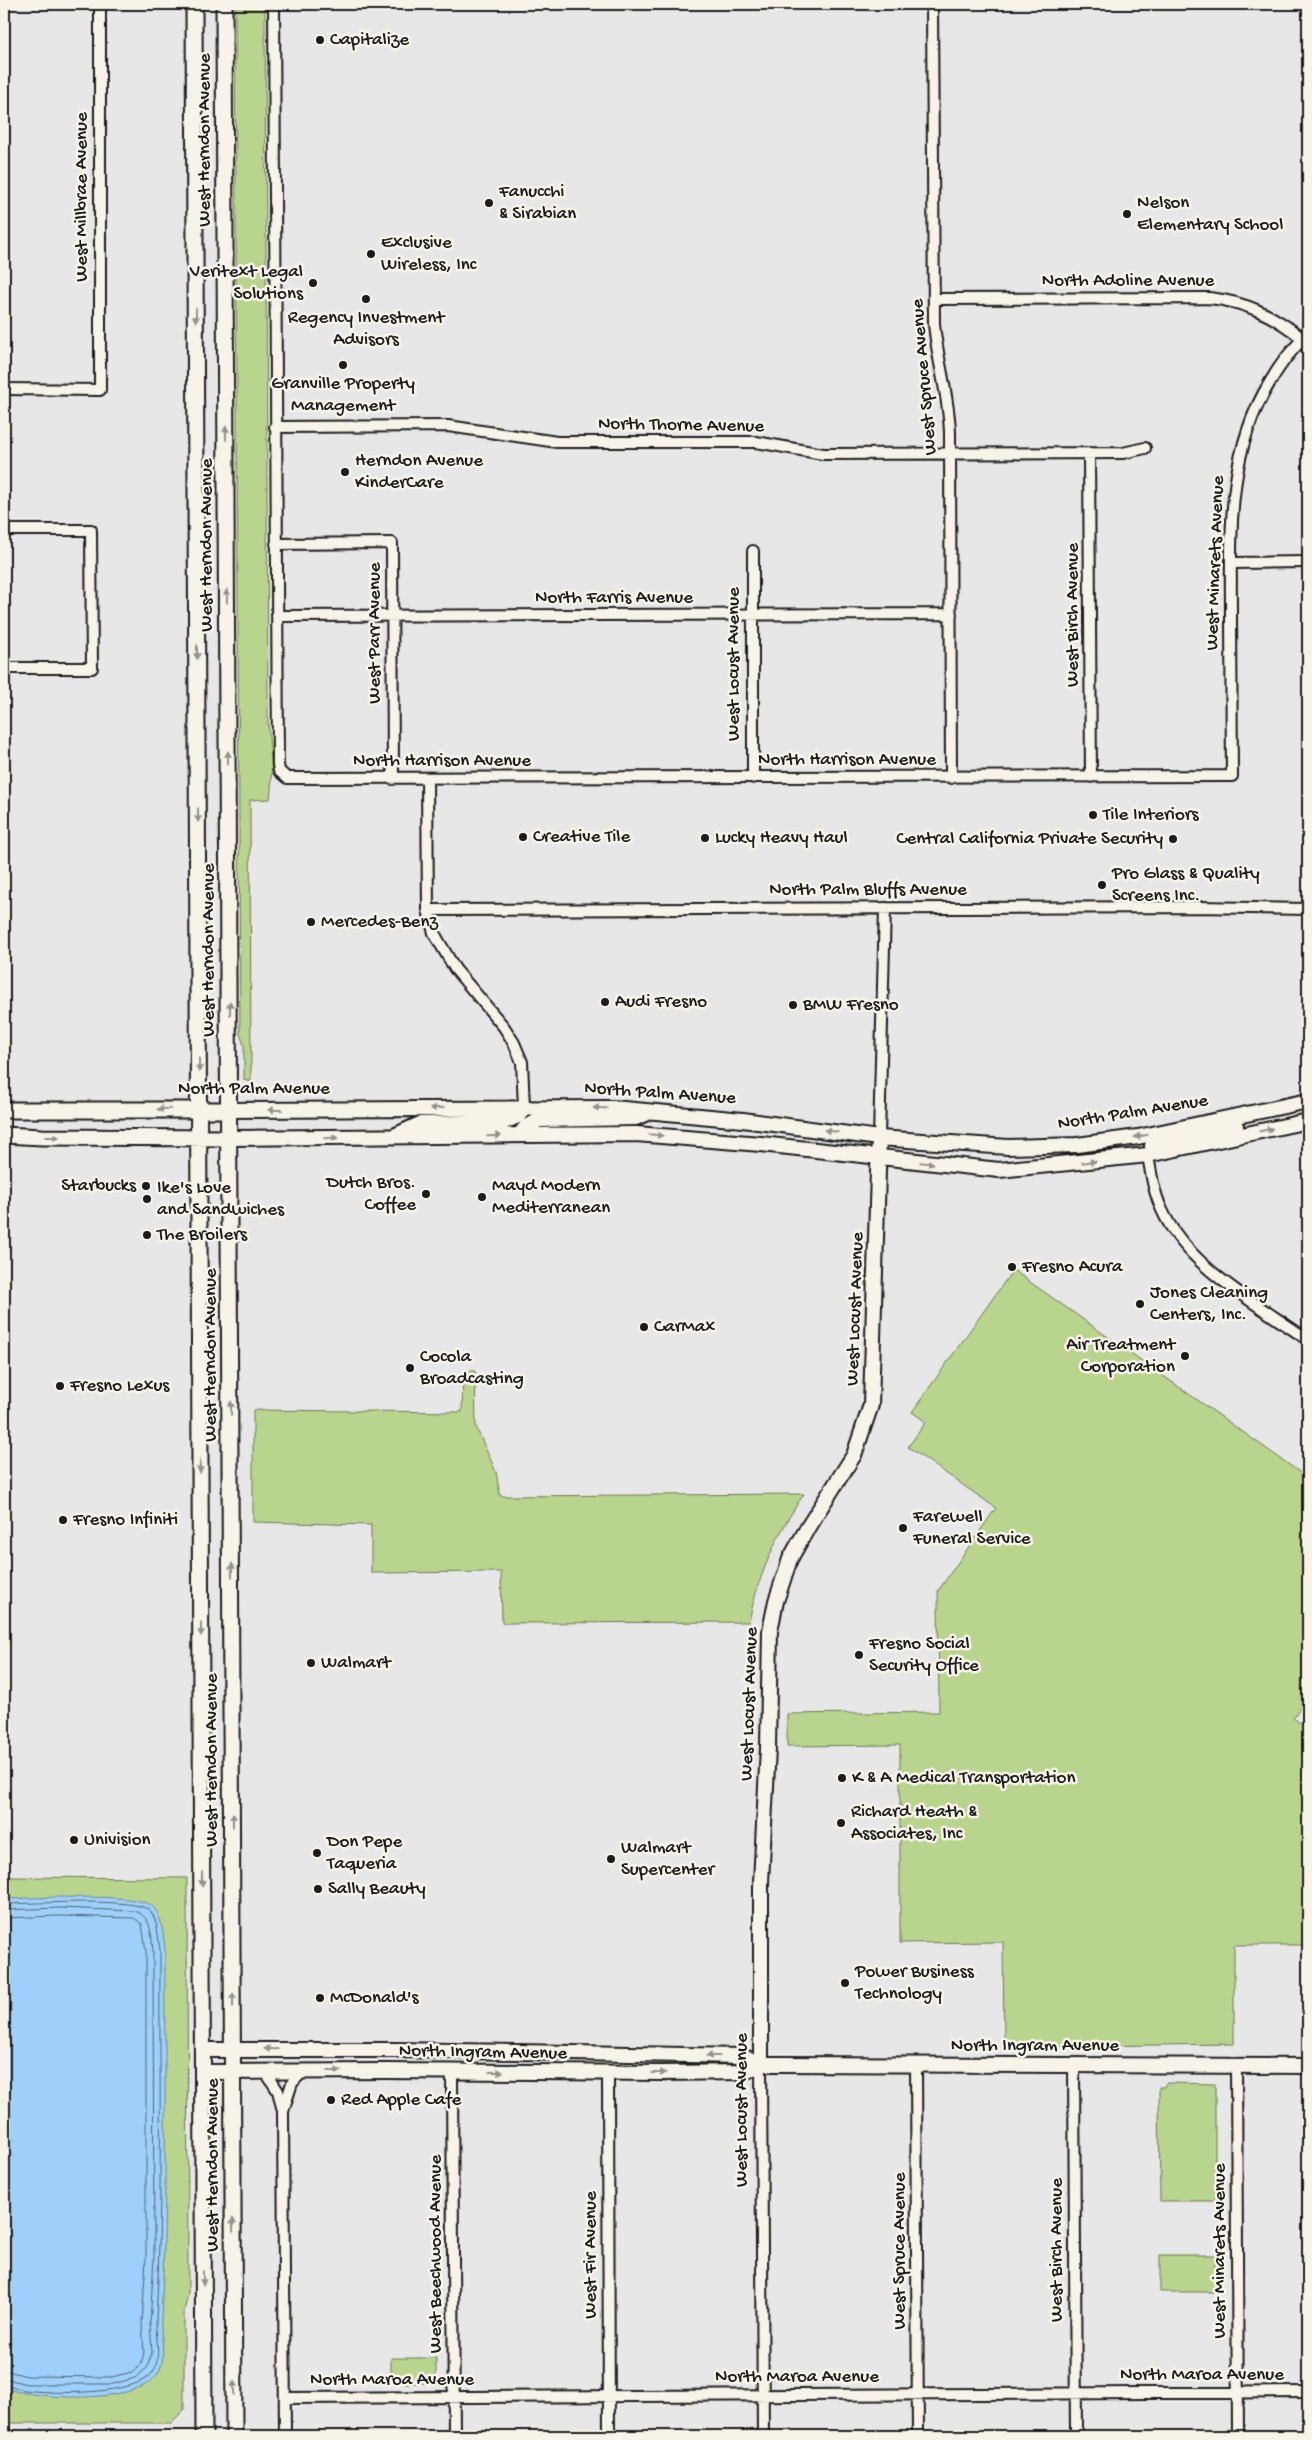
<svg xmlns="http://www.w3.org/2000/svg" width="1312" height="2440" font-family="'Gochi Hand',sans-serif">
	<rect width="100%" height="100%" fill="#e8e7e8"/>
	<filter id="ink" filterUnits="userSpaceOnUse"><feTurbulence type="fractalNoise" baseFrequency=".02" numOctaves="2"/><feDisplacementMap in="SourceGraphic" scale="10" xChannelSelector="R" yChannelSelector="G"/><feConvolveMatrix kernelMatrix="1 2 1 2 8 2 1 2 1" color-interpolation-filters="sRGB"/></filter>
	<g filter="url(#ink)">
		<path fill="#b9d58d" stroke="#6a7854" d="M235,4H265L268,720C269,746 274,774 270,799L250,800L251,1082L244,1080V1045L240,1034Z
			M1013,1270L1308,1478V1696L1293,1718L1308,1728V1945H1234V2044L1004,2047L1003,1942L900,1943V1745L787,1746V1714L939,1712L938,1591L996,1508L908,1447L926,1422L912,1412Z
			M463,1371H475L476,1427L496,1472L500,1496L804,1494C777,1534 758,1575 749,1622L502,1623L501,1572L371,1573V1525L253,1522V1410L462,1412Z
			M4,1877L187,1878L188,2294L184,2312V2410L171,2423H4Z
			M1166,2083L1215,2084V2201H1160L1159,2087H1164Z
			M1160,2255H1215V2292H1160Z
			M391,2358H436V2383H391Z"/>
		<path fill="#9fd0fb" stroke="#6b88a2" d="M59,1897C78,1898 143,1894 154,1908C163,1919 163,1936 165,1949C164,2073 168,2197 161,2320C160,2337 168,2361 156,2376C133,2405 37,2399 4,2388V1899Z"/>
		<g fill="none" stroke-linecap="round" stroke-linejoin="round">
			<path stroke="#506475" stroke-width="1" d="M4,1904C29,1904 133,1897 149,1910C158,1917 158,1939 160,1950C159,2073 163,2197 156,2320C155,2336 162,2358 153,2372C137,2396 52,2394 25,2390C18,2389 11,2385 4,2384
				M4,1910L59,1908L135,1911C152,1917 151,1934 153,1950L154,2258L150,2323L152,2352L147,2368L135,2378L113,2384H26L4,2378
				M4,1918L59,1916L134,1918L142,1924L146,1951V2258L142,2323L144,2352L141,2364L132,2372L112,2377L27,2376L4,2370"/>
			<defs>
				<path id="street" d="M274,4L278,764L279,771L287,778L1232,776C1232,723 1231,670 1231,617C1231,535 1226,454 1270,382C1280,365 1293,347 1308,335
					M932,4L934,323C937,360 949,395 950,433L951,778
					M934,299L1209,298C1246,302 1274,315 1303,339
					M4,389L100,390V4
					M275,427L448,426L557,442H756L823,454L1123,453L1145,448
					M1089,453L1091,777
					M4,530H91L92,668H4
					M276,544L392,543L393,779
					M1231,563L1308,562
					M277,616L951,614
					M753,778V551
					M427,779L428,910L434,933L455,969L504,1027L514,1043L522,1062L524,1107
					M428,910L1199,907L1308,909
					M879,1138L885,908
					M1148,1155C1151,1174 1154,1193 1162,1210C1188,1268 1258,1304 1308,1340
					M761,2064L763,2436
					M1074,2064L1076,2436
					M916,2065L918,2436
					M1236,2065L1238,2436
					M265,2071L278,2091L283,2111L285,2436
					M452,2072L454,2436
					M608,2073L609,2436
					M283,2111L292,2083L303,2071
					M285,2398L1308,2392"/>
				<path id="secondary" d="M230,1110L613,1108L743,1120L879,1138L1008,1147L1077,1145L1138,1137L1308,1101
					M396,1135L420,1124L504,1122L520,1115L524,1107
					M519,1135L525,1128L539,1120L636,1118L647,1113
					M230,1138L636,1134L761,1144L999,1170L1148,1155L1308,1121
					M1152,1146L1236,1126
					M203,2050H395L742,2056L761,2064H779L1308,2066
					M761,2064V1882L768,1748L770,1631L776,1601L790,1559L808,1527L854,1455L871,1405L879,1138
					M203,2072L385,2071L660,2073L745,2072L761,2064"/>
				<path id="primary" d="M194,4L204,2436
					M224,4L234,2436
					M4,1110H230
					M4,1135L42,1137L230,1138"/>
			</defs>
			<use href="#street" stroke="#1c1c1c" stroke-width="14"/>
			<use href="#secondary" stroke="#1c1c1c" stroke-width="18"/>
			<use href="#primary" stroke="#1c1c1c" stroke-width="19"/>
			<use href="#street" stroke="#f7f3e8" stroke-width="10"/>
			<use href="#secondary" stroke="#f7f3e8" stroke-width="14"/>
			<use href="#primary" stroke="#f7f3e8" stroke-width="15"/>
		</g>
		<defs><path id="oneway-solid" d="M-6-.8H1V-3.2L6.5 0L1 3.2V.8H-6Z" transform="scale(1.25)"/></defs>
		<g fill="#94928c">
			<use href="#oneway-solid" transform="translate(196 315) rotate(90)"/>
			<use href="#oneway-solid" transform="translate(226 433) rotate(-90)"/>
			<use href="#oneway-solid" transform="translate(227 596) rotate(-90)"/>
			<use href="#oneway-solid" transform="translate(197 652) rotate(90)"/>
			<use href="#oneway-solid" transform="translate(228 758) rotate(-90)"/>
			<use href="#oneway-solid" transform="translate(198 815) rotate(90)"/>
			<use href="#oneway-solid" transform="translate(230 1008) rotate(-90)"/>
			<use href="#oneway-solid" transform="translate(199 1065) rotate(90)"/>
			<use href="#oneway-solid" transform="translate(437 1108) rotate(179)"/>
			<use href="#oneway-solid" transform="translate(600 1108) rotate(-179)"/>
			<use href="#oneway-solid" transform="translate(164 1109) rotate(179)"/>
			<use href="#oneway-solid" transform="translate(275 1110) rotate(180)"/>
			<use href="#oneway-solid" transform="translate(1266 1130) rotate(-12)"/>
			<use href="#oneway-solid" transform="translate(831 1131) rotate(-171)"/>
			<use href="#oneway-solid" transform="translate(656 1135) rotate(5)"/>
			<use href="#oneway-solid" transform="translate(494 1136) rotate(-1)"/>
			<use href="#oneway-solid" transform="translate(1141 1136) rotate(170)"/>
			<use href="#oneway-solid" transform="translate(52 1137)"/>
			<use href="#oneway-solid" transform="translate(331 1138) rotate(-1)"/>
			<use href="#oneway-solid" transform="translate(1089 1162) rotate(-6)"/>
			<use href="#oneway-solid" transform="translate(927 1163) rotate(5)"/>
			<use href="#oneway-solid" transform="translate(231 1408) rotate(-90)"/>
			<use href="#oneway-solid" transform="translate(200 1466) rotate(90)"/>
			<use href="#oneway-solid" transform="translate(232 1570) rotate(-90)"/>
			<use href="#oneway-solid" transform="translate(201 1629) rotate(90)"/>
			<use href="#oneway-solid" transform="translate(233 1820) rotate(-90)"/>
			<use href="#oneway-solid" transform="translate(202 1879) rotate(90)"/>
			<use href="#oneway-solid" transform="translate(233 2000) rotate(-90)"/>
			<use href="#oneway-solid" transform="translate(271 2049) rotate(-179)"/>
			<use href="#oneway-solid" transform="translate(713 2056) rotate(-180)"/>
			<use href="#oneway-solid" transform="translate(334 2071)"/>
			<use href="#oneway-solid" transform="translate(496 2072)"/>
			<use href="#oneway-solid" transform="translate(659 2073)"/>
			<use href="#oneway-solid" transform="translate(233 2225) rotate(-90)"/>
			<use href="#oneway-solid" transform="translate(203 2278) rotate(90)"/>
			<use href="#oneway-solid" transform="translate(234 2388) rotate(-90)"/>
		</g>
	</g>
	<g fill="#1c1c1c" stroke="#f7f3e8" stroke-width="2">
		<circle cx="320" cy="40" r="5"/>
		<circle cx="489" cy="203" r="5"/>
		<circle cx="1127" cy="214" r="5"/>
		<circle cx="371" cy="254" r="5"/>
		<circle cx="313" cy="283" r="5"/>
		<circle cx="366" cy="299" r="5"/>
		<circle cx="343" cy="365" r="5"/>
		<circle cx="345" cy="472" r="5"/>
		<circle cx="1093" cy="815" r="5"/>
		<circle cx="523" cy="837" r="5"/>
		<circle cx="705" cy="838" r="5"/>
		<circle cx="1173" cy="839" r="5"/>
		<circle cx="1102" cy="885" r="5"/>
		<circle cx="311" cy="922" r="5"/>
		<circle cx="605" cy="1002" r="5"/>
		<circle cx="793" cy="1005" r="5"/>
		<circle cx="146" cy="1186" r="5"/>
		<circle cx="426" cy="1194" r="5"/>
		<circle cx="482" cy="1197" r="5"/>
		<circle cx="147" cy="1199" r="5"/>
		<circle cx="147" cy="1235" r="5"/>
		<circle cx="1012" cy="1267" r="5"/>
		<circle cx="1140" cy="1304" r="5"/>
		<circle cx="644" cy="1327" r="5"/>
		<circle cx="1185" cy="1356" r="5"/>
		<circle cx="410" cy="1368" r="5"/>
		<circle cx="60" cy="1386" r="5"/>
		<circle cx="63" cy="1520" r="5"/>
		<circle cx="903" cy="1528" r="5"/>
		<circle cx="859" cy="1655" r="5"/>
		<circle cx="311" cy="1663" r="5"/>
		<circle cx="842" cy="1778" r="5"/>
		<circle cx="841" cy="1823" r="5"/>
		<circle cx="74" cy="1840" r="5"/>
		<circle cx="317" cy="1853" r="5"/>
		<circle cx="611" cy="1859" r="5"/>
		<circle cx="318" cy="1889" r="5"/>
		<circle cx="845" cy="1983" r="5"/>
		<circle cx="320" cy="1998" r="5"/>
		<circle cx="331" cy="2100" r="5"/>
	</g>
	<g text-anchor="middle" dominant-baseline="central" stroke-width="5" stroke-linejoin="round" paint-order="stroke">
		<g font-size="19" fill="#1c1c1c" stroke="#f7f3e8" text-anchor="start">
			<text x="330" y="40">Capitalize</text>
			<text x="499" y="192">Fanucchi<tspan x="499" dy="22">&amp; Sirabian</tspan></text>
			<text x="1137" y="203">Nelson<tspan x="1137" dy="22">Elementary School</tspan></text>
			<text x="381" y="243">Exclusive<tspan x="381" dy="22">Wireless, Inc</tspan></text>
			<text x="303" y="272" text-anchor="end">Veritext Legal<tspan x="303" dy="22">Solutions</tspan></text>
			<text x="366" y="318" text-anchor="middle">Regency Investment<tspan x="366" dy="22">Advisors</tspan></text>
			<text x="343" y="384" text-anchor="middle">Granville Property<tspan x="343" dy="22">Management</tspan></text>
			<text x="355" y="461">Herndon Avenue<tspan x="355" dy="22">KinderCare</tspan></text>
			<text x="1103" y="815">Tile Interiors</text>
			<text x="533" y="837">Creative Tile</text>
			<text x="715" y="838">Lucky Heavy Haul</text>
			<text x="1163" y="839" text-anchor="end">Central California Private Security</text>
			<text x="1112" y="874">Pro Glass &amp; Quality<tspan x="1112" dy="22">Screens Inc.</tspan></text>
			<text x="321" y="922">Mercedes-Benz</text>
			<text x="615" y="1002">Audi Fresno</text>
			<text x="803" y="1005">BMW Fresno</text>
			<text x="416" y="1183" text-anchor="end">Dutch Bros.<tspan x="416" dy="22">Coffee</tspan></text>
			<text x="136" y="1186" text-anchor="end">Starbucks</text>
			<text x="492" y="1186">Mayd Modern<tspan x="492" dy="22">Mediterranean</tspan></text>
			<text x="157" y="1188">Ike's Love<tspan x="157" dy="22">and Sandwiches</tspan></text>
			<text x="157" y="1235">The Broilers</text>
			<text x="1022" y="1267">Fresno Acura</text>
			<text x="1150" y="1293">Jones Cleaning<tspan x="1150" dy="22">Centers, Inc.</tspan></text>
			<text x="654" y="1327">CarMax</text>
			<text x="1175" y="1345" text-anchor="end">Air Treatment<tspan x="1175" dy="22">Corporation</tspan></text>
			<text x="420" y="1357">Cocola<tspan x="420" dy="22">Broadcasting</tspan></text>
			<text x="70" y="1386">Fresno Lexus</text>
			<text x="913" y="1517">Farewell<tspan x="913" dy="22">Funeral Service</tspan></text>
			<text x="73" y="1520">Fresno Infiniti</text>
			<text x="869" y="1644">Fresno Social<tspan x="869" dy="22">Security Office</tspan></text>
			<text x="321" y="1663">Walmart</text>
			<text x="852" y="1778">K &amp; A Medical Transportation</text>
			<text x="851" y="1812">Richard Heath &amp;<tspan x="851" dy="22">Associates, Inc</tspan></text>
			<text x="84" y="1840">Univision</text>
			<text x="327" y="1842">Don Pepe<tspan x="327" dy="22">Taqueria</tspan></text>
			<text x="621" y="1848">Walmart<tspan x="621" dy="22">Supercenter</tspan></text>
			<text x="328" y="1889">Sally Beauty</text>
			<text x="855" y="1972">Power Business<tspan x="855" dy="22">Technology</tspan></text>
			<text x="330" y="1998">McDonald's</text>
			<text x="341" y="2100">Red Apple Cafe</text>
		</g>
		<g font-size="19" fill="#1c1c1c" stroke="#f7f3e8">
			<text transform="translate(205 140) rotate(-90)">West Herndon Avenue</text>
			<text transform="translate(82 197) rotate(-90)">West Millbrae Avenue</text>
			<text x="1128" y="281">North Adoline Avenue</text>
			<text transform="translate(925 377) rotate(-95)">West Spruce Avenue</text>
			<text transform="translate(681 426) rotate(1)">North Thorne Avenue</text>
			<text transform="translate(207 545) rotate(-90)">West Herndon Avenue</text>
			<text transform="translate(1216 563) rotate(-88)">West Minarets Avenue</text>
			<text x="614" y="598">North Farris Avenue</text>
			<text transform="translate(1073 615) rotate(-90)">West Birch Avenue</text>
			<text transform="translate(375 633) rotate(-90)">West Parr Avenue</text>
			<text transform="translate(734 664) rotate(-90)">West Locust Avenue</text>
			<text x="847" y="760">North Harrison Avenue</text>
			<text x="442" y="761">North Harrison Avenue</text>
			<text x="868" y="890">North Palm Bluffs Avenue</text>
			<text transform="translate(209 950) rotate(-90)">West Herndon Avenue</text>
			<text x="254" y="1089">North Palm Avenue</text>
			<text transform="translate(660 1094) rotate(4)">North Palm Avenue</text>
			<text transform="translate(1133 1113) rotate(-9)">North Palm Avenue</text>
			<text transform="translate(856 1309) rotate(-88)">West Locust Avenue</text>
			<text transform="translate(211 1355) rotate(-90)">West Herndon Avenue</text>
			<text transform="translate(750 1704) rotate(-88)">West Locust Avenue</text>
			<text transform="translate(212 1760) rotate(-90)">West Herndon Avenue</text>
			<text x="1035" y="2046">North Ingram Avenue</text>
			<text transform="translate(483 2053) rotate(1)">North Ingram Avenue</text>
			<text transform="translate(742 2110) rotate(-90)">West Locust Avenue</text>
			<text transform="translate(213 2165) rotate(-90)">West Herndon Avenue</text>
			<text transform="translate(1057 2250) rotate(-90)">West Birch Avenue</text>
			<text transform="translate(900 2251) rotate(-90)">West Spruce Avenue</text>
			<text transform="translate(1220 2251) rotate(-90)">West Minarets Avenue</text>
			<text transform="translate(436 2254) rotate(-90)">West Beechwood Avenue</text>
			<text transform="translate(591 2255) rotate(-90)">West Fir Avenue</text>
			<text x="1202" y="2375">North Maroa Avenue</text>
			<text x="797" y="2377">North Maroa Avenue</text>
			<text x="392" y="2380">North Maroa Avenue</text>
		</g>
	</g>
	<rect width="1312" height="2440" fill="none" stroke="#f7f3e8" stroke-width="20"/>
	<rect x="10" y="10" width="1292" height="2420" fill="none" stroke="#1c1c1c" stroke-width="2" filter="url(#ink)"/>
</svg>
